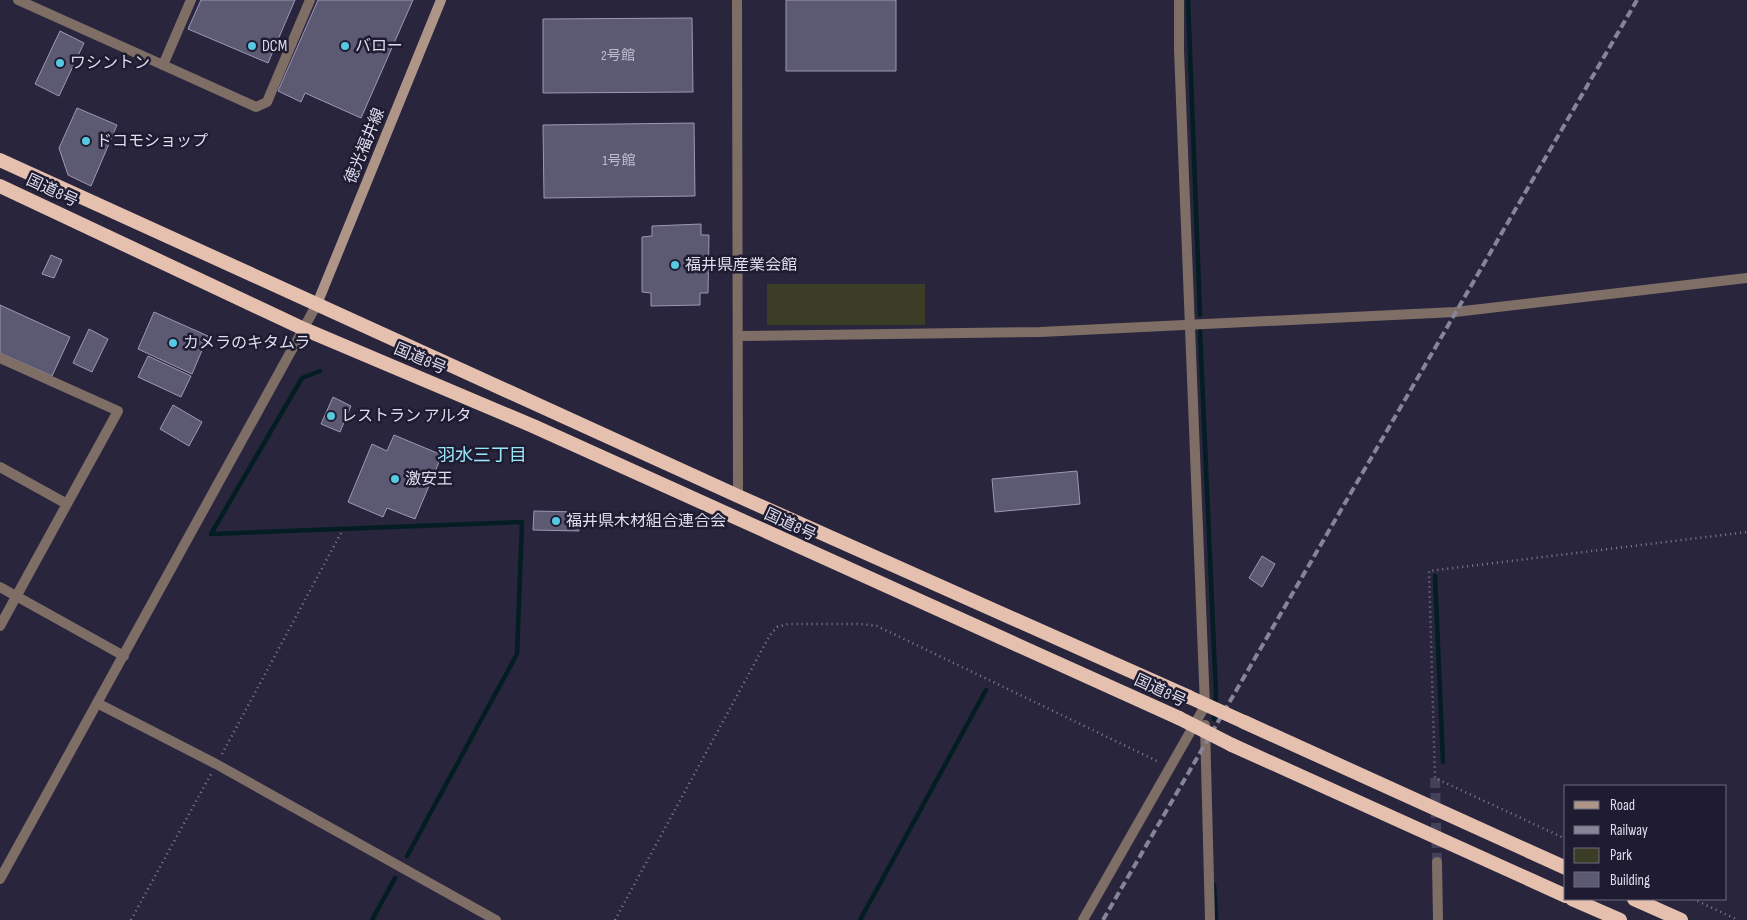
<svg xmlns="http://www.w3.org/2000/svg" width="1747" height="920" font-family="'Sofia Sans Condensed','Noto Sans JP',sans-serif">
	<rect width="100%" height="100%" fill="#29253d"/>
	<path fill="#3c3d26" d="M767,284H925V325H767Z"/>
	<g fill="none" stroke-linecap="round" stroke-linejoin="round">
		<path stroke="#041d22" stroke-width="4.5" d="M1188,0L1200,315
			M1200,331L1216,695L1214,719
			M320,371L302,378L211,534L522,522L517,654L407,856
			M1435,576L1443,762
			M1214,885L1216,920
			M372,920L395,878
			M860,920L986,690"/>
	</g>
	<path fill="#5c5973" stroke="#9c98b6" d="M201,0H295L268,63L188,29Z
		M318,0H413L361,118L305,93L301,102L278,91Z
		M786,0H896V71H786Z
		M692,18L693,92L543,93V19Z
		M60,31L84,43L59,96L35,84Z
		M77,108L117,125L91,186L68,175L59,148Z
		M694,123L695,196L544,198L543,125Z
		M701,224V235H709L708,293H700V305L651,306V293L642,292V237L652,236V226Z
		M51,255L62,260L54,278L42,274Z
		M0,305L70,337L52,376L0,353Z
		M154,312L208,336L192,374L138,349Z
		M89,329L108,339L92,372L73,363Z
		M148,356L191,376L181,397L138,377Z
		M333,397L351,406L340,432L321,424Z
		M173,405L202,422L189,446L160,429Z
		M394,435L442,455L415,519L387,508L383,517L348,502L372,444L387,451Z
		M1077,471L1080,504L995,512L992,479Z
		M534,511L579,512V531L533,530Z
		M1262,556L1275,564L1262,587L1249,578Z"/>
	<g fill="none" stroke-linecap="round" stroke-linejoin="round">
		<path stroke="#444158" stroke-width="10" stroke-dasharray="10 5" stroke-linecap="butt" d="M1435,778L1437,862"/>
		<path stroke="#827f93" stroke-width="2.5" stroke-dasharray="1 4" stroke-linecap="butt" d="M222,754L341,533
			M1566,839L1435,778L1429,571L1747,532
			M1693,899L1738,920
			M131,920L211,774
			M615,920L770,635L777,627L788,624H861L877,626L1159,762"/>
		<path stroke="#7e6e66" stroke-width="10" d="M163,65L256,107L267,102L310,0
			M738,336L1040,332L1455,312L1747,278
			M0,358L118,411L0,626
			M0,467L67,504
			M0,587L124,656
			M97,703L216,764L496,920
			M1205,725L1210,920
			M1437,862L1438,920
			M1083,920L1205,706"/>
		<path stroke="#7e6e66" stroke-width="10" d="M18,0L163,65L191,0
			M737,0L738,496
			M1179,0V50L1205,706
			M0,879L317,304"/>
		<path stroke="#af9488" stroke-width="10" d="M317,304L441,0"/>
		<path stroke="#e6c0af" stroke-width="14" d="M0,160L738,496L1189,697
			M0,186L304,329L533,426L1179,718
			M1244,722L1566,868
			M1232,745L1566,896
			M1572,899L1620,920
			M1634,899L1681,920"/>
		<path stroke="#878498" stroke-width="4" stroke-dasharray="8 4" stroke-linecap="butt" d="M1103,920L1637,0"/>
		<path stroke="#e6c0af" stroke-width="14" d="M1189,697L1244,722
			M1179,718L1232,745"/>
	</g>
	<g fill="#56c9e1" stroke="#1f1c32" stroke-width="2">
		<circle cx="252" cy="46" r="5"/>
		<circle cx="345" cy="46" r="5"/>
		<circle cx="60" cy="63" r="5"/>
		<circle cx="86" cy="141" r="5"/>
		<circle cx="675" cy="265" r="5"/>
		<circle cx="173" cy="343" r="5"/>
		<circle cx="331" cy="416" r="5"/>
		<circle cx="395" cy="479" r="5"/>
		<circle cx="556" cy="521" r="5"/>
	</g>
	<g text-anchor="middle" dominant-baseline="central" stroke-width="5" stroke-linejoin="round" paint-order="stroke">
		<g font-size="14" fill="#bebdcf">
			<text x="618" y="55">2号館</text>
			<text x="619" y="160">1号館</text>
		</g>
		<g font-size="16" fill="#dfdeee" stroke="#1f1c32" text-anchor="start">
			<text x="262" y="46">DCM</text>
			<text x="355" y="46">バロー</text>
			<text x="70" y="63">ワシントン</text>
			<text x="96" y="141">ドコモショップ</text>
			<text x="685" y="265">福井県産業会館</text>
			<text x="183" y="343">カメラのキタムラ</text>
			<text x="341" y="416">レストラン アルタ</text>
			<text x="405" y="479">激安王</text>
			<text x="566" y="521">福井県木材組合連合会</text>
		</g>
		<g font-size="16" fill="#dfdeee" stroke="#1f1c32">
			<text transform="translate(365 146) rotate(-68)">徳光福井線</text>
			<text transform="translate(52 191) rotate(25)">国道8号</text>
			<text transform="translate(420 359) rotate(23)">国道8号</text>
			<text transform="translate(790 525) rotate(25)">国道8号</text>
			<text transform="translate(1160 691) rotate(25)">国道8号</text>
		</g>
		<g font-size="18" fill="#99e7f8" stroke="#1f1c32">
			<text x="482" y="455">羽水三丁目</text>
		</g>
	</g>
	<rect x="1564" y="785" width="162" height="115" fill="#1f1c32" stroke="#6c6a7d"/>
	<rect x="1574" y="801" width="25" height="8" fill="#af9488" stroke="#6c6a7d"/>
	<text x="1610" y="810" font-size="15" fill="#dfdeee">Road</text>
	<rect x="1574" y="826" width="25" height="8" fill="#878498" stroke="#6c6a7d"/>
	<text x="1610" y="835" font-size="15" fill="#dfdeee">Railway</text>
	<rect x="1574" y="848" width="25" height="15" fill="#3c3d26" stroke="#6c6a7d"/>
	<text x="1610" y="860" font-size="15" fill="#dfdeee">Park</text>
	<rect x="1574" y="872" width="25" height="15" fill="#5c5973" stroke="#6c6a7d"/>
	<text x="1610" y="885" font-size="15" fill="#dfdeee">Building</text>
</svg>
